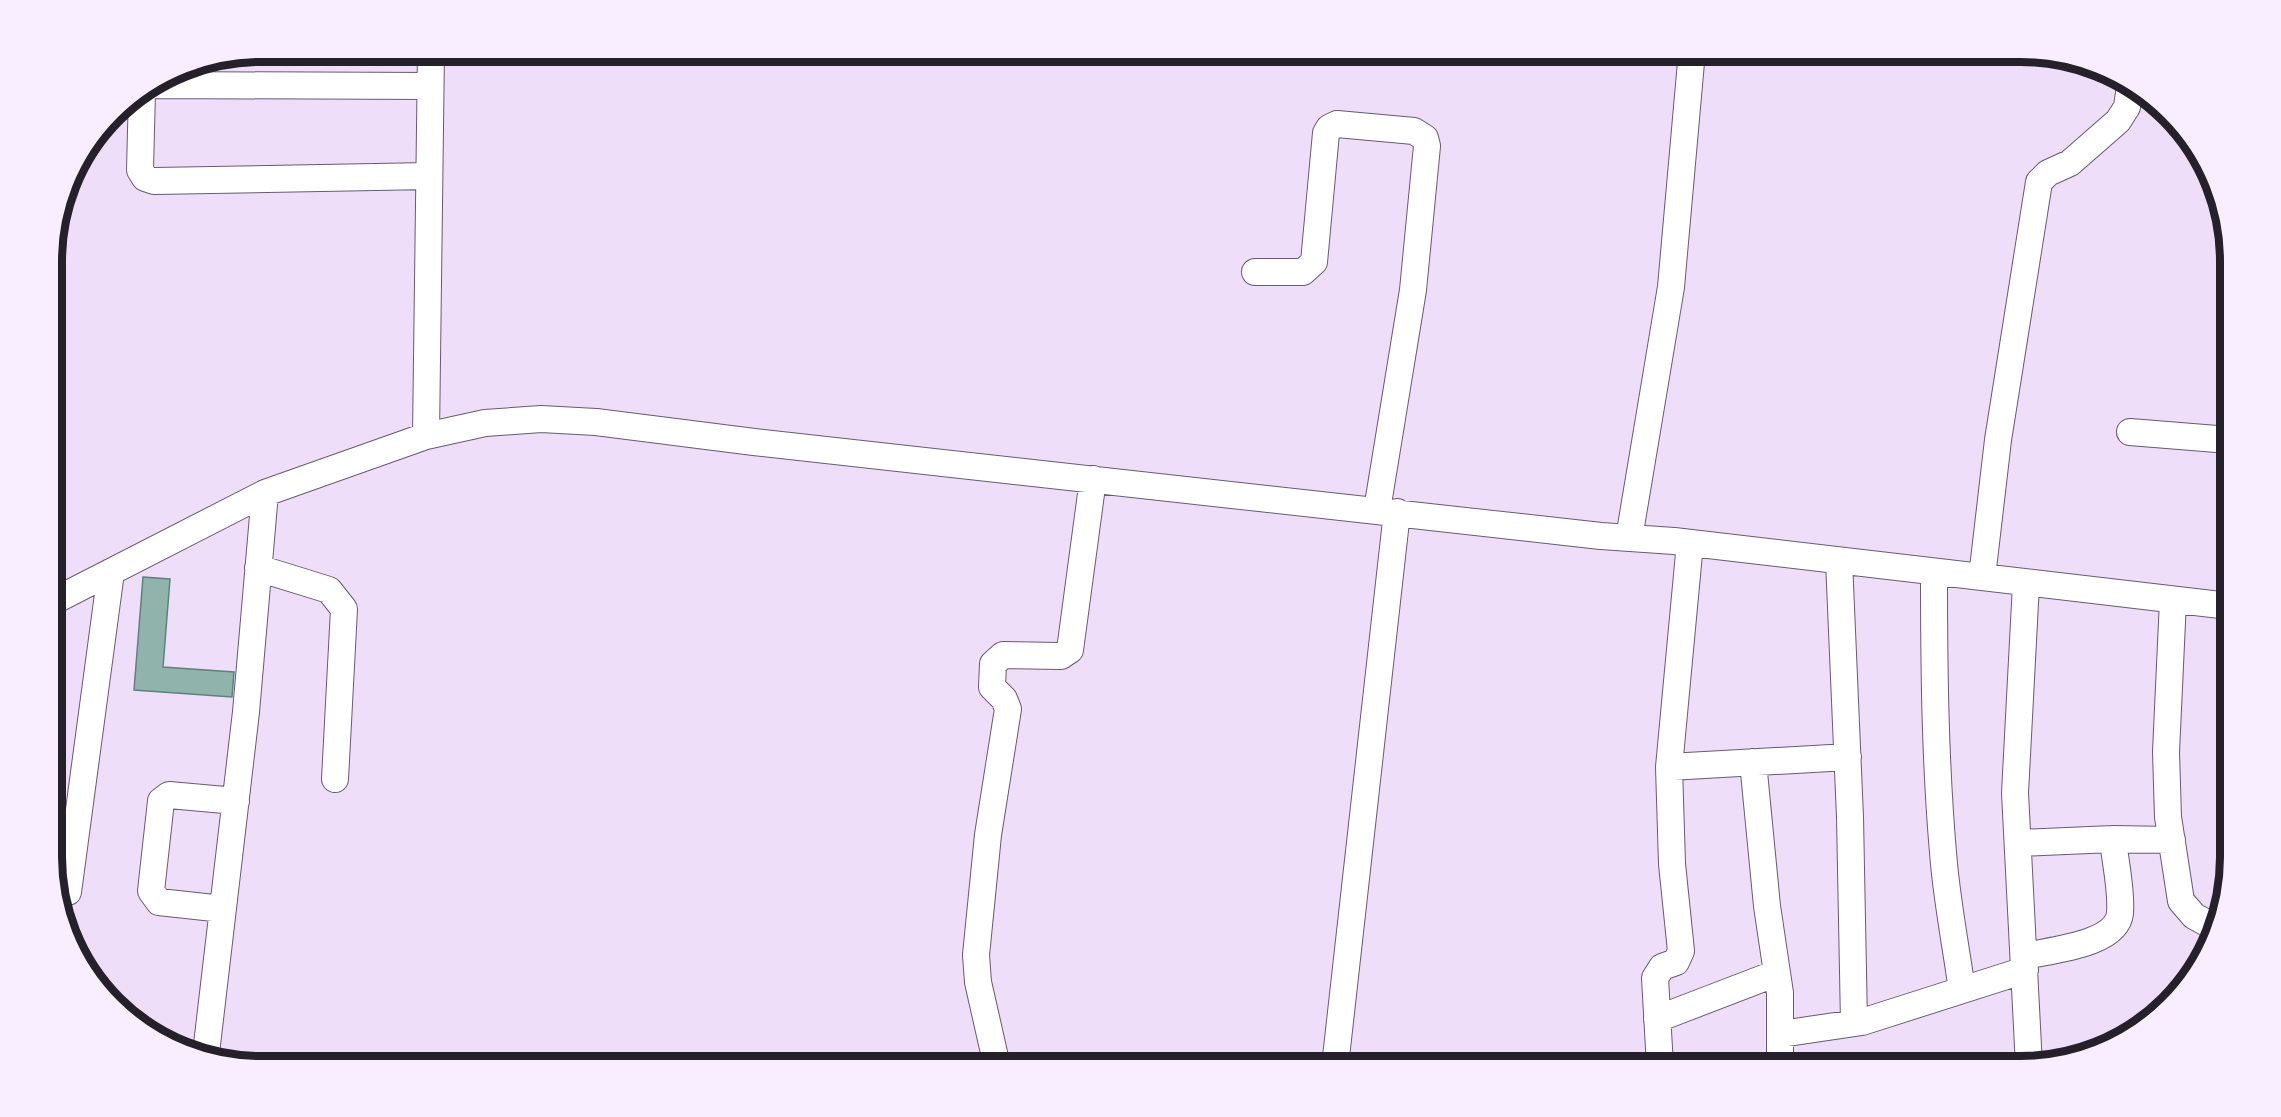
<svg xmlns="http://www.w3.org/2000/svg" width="2281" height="1117" font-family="'Sofia Sans Condensed',sans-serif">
	<rect width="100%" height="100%" fill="#eedef9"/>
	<path fill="#90b3ab" stroke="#60827a" stroke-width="1.5" d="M143,577L170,579L163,667L234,672L232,697L134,690Z"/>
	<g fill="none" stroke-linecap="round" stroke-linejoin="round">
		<defs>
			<path id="minor" d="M151,85L430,86
				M142,91L140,170L145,178L154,181L429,176
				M1255,272H1303L1314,262L1326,133L1329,128L1337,124L1414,131L1425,138L1427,146L1413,290L1377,510
				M2130,432L2229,440
				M426,436L431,51
				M1629,538L1671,287L1692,51
				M1839,561L1850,817L1854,1023
				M258,568L329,590L344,609L335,779
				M1934,572C1934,670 1935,766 1944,864C1948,906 1956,948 1962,990
				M1982,577L1998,440L2039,182L2048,173L2070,163L2118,121L2127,107L2130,86
				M2026,584L2015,793L2029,1066
				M2173,600L2166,752L2168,817L2181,901L2194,916L2214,927
				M52,602L265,493L426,436L485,423L541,419L596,422L754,442L1601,536L1674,541L2229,606
				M1753,762L1767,906L1780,993V1066
				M1669,767L1848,757
				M2018,843L2113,839L2172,840
				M68,892L111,572
				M223,909L159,902L151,891L161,801L169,795L236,801
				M2025,956C2050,950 2117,945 2120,913C2122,890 2115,862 2113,839
				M1657,1019L1777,973
				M1781,1034L1862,1022L2025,970
				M206,1053L246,712L265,493
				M997,1066L978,982L976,955L988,835L1008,709L1004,699L992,687L993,664L1003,655L1061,656L1070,650L1093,479
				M1335,1066L1397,512
				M1660,1066L1655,978L1662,967L1676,962L1681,951L1672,864L1669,767L1690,543"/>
		</defs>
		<use href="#minor" stroke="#685a72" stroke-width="28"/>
		<use href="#minor" stroke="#fff" stroke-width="26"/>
	</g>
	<path d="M0 0H2281V1117H0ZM261 62H2021A199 199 0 0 1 2220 261V857A199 199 0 0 1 2021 1056H261A199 199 0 0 1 62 857V261A199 199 0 0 1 261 62Z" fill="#f8eeff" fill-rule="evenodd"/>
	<path fill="none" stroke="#25202a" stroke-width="8" d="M261 62H2021A199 199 0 0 1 2220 261V857A199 199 0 0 1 2021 1056H261A199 199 0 0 1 62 857V261A199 199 0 0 1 261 62Z"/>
</svg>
